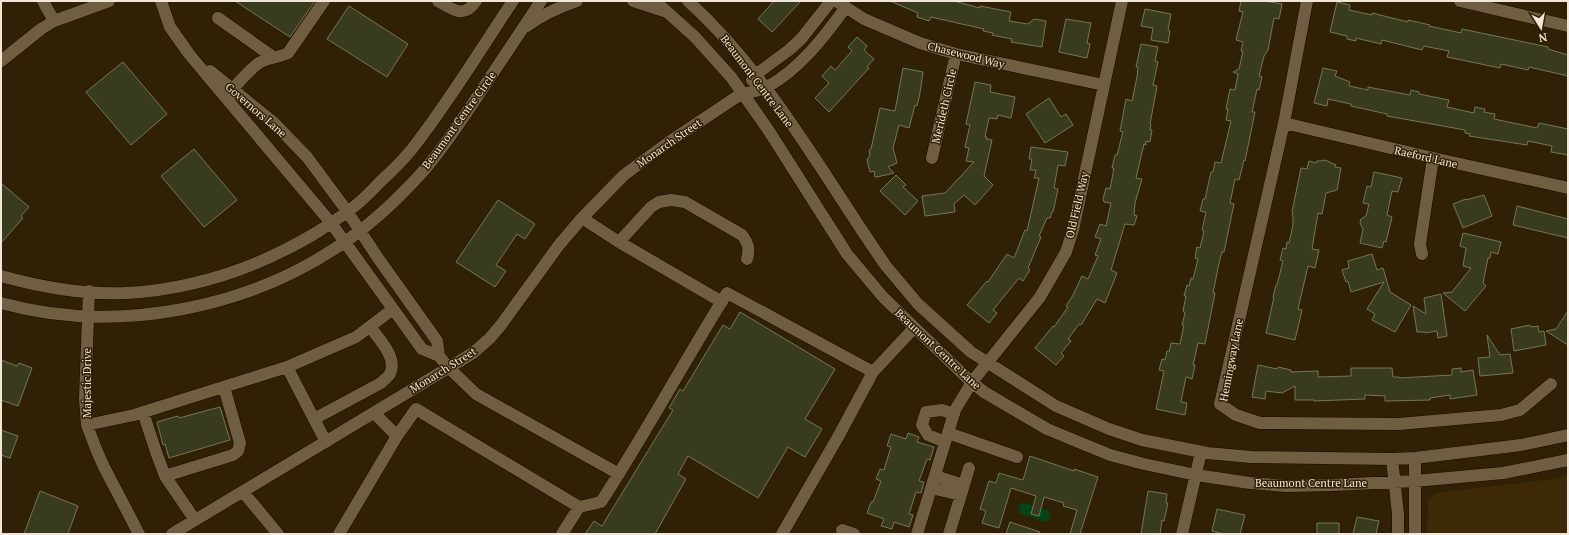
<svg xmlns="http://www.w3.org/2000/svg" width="1569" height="535" font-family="'PT Serif',serif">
	<rect width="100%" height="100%" fill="#302106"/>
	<path fill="#3d2906" d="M1568,475V534H1427L1428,500L1435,493L1553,479Z"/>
	<path fill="#064316" d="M1022,502L1050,511L1049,514L1051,518L1046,522L1019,513L1020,510L1018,506L1021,505Z"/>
	<path fill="#393b1e" stroke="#747757" d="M235,1H315L290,37Z
		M774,1H801L772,32L758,19Z
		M890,1H954L980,8V6L1011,12L1009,21L1028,24L1034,19L1046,21L1042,47L1011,42L1012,39L992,35L993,33L983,31L984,29L953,22L931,17L929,21L917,17L918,13Z
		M1241,1H1265L1282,4L1279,19L1274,18L1268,50L1264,56L1259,76L1262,77L1259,90L1257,89L1252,112H1255L1245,161L1244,160L1239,180L1235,179L1230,203L1234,204L1230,223L1224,252H1222L1219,263L1213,293H1215L1205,344L1198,343L1193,365H1195L1192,379L1186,377L1181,402L1187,403L1185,415L1156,409L1164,371L1159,370L1162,359L1165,360L1167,351L1169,352L1171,343L1180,344L1184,325H1182L1185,313L1183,311L1186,296H1184L1187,285L1189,286L1191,278L1193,279L1198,259L1195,258L1197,247L1200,248L1204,231L1202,230L1206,212L1200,211L1203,199H1205L1211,172H1213L1215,162L1221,163L1231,121L1226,120L1228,109H1226L1230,89L1235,90L1238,74L1233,72L1239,69L1243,51H1241L1243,42L1236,40L1243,12L1239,11Z
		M1337,2L1350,5L1349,10L1372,15V13L1408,22V20L1430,25L1429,26L1461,33L1462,29L1548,47V49L1568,55V76L1529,67L1528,70L1501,64L1500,68L1447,57L1449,51L1424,46L1422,50L1382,40L1381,44L1356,38V41L1347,39V36L1330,32Z
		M349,6L408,44L387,77L327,39Z
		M1145,9L1171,14L1168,30L1170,31L1168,43L1151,40L1153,28L1141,26Z
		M1066,19L1091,23L1087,43L1090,44L1087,58L1059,52Z
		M857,37L867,46L864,50L874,59L867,67L869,68L829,112L815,98L829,83L822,76L831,66L835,70L852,51L848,47Z
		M1141,44L1158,47L1155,61L1158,62L1153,85L1157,86L1150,124L1151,125L1150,130H1152L1150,142L1146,141V145L1144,144L1136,178L1142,179L1135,203L1134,215L1137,216L1134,225L1125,224L1111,270L1117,273L1105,303L1097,299L1081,325L1079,324L1068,339L1071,341L1061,353L1064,356L1056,365L1035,348L1053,326L1054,327L1068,307L1066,306L1072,297L1082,276L1088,279L1098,256L1095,255L1101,239L1095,237L1100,224L1106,226L1111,203L1104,202L1103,199L1106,188L1110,189L1114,168H1112L1115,155H1117L1123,132L1120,131L1126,99L1132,101L1137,77L1138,67H1136Z
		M123,62L167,114L131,145L86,92Z
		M903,68L923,72L920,93L917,106L915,105L909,128L899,125L893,148L897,163L888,167L894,173L877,177H875L874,171L870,172L867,160L870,155L869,150L871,149L880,108L895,111Z
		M1323,68L1337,71L1335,76L1350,82L1349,86L1368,90V87L1410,95L1411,90L1419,92V94L1449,100L1447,107L1474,113L1475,107L1485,109L1484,112L1495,114L1494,119L1537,128L1539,123L1568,129V155L1551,152L1552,146L1528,141L1527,145L1469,136L1470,134L1465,133V130L1387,116V114L1351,106V104L1328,99L1327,106L1314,103Z
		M975,82L991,85L990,92L1015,97L1011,118L998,115L997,119L989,118L985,137H987L986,139L992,140L984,176L993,185L975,205L964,195L954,204L955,212L925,216L922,196L945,193L974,162L966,161L969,148L965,147L970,125L966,124Z
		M1049,98L1061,117L1066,114L1073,125L1045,143L1026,114Z
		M1031,147L1068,152L1065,166L1058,165L1054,188L1058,189L1053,212H1052L1050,218H1047L1039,236L1041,237L1028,268L1030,270L1023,281L1019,278L993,310L997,313L989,323L967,305L987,281L988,282L1007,254L1014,258L1025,230L1027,231L1039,178H1034L1036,170H1030L1032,159H1029Z
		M194,149L237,200L204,227L161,176Z
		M1325,160L1336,165L1335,167L1341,168L1337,190L1326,193L1322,214L1318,213L1312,249L1319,250L1315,268L1308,266L1298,309L1302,310L1295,340L1266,333L1274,297H1273L1276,285H1277L1283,261L1280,260L1283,248L1286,249L1287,242L1289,243L1293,225V217L1292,216L1293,212H1292L1301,168L1307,169L1309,161L1316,163L1317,161H1320Z
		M1374,172L1402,178L1398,192L1392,191L1387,215L1392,217L1386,242L1384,241L1382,248L1360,243L1363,229L1360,223L1361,219L1366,216L1369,204L1363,203L1367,186L1371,187Z
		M896,175L906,185L903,187L918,201L905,215L880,191Z
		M1,183L29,207L21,216L23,218L1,243Z
		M1484,195L1492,216L1463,228L1453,204L1466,199V200Z
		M498,200L535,224L525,239L517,234L496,265L506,271L495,287L456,262Z
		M1517,206L1568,219V238L1513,225Z
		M1463,233L1501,242L1498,254L1491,252L1490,258H1488L1483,283L1486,286L1465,311L1443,293L1452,292L1471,268L1463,266L1466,248L1460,246Z
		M1372,254L1377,270L1383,268L1390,292L1411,305L1395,332L1372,320L1375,314L1367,309L1384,282L1351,292L1348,281L1346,282L1342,270L1349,268L1348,261Z
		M1441,294L1447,336L1438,338L1437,331L1425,333V332H1417L1413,306L1426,314L1424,298Z
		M1568,311V345L1546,331L1556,329Z
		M740,312L835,369L805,419L822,429L805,457L788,447L758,498L688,456L678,474L686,479L655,534H585L594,521L602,526L673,410L669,408L680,389L683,391L723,325L730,329Z
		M1530,325L1531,327L1538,326L1539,332L1544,331L1546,345L1514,351L1511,329Z
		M1487,335L1500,355L1510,354L1513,373L1480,376L1478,358L1490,357Z
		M1,360L17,366L19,363L32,368L18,406L1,400Z
		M1258,365L1277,369L1278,367L1291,370V372L1318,371V377L1351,376V368H1392L1393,377H1399V378L1452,375V369L1461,368V372L1473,370L1477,395L1450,399V395L1430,398V400L1385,401V396L1365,395V399L1314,401V400H1295V386L1282,393L1266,391L1265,399L1252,397Z
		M220,407L230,440L169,458L165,444L163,445L157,422L178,416L179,418Z
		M1,430L18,436L10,458L1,455Z
		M908,433L919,437L917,442L934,447L930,460L927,459L919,481L924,482L921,493L916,492L909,514L913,515L909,527L894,522L892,529L881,526L884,519L867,513L871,502H873L881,481L876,479L880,469L884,470L891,447L887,446L891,434L906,439Z
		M1030,456L1074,471V469L1098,477L1080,534H1070L1077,510L1063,506L1064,503L1044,497L1039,516L1031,514L1036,496L1011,488L999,528L982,523L986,511L980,509L989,481L996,483L999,473L1023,480Z
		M40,491L78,506L68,534H24Z
		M1148,491L1167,494L1166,503H1168L1164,521L1162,520L1160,534H1141Z
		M1217,509L1245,515L1240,534H1224L1212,531Z
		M1357,517L1379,521L1376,534H1353Z
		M1010,522L1040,532L1039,534H1006Z
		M1317,523H1339V534H1317Z"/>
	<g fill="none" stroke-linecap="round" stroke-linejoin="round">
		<defs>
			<path id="minor" d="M43,1L54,21
				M161,1L170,27L189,54L331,223L422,349L439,356L448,367L476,394L619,474
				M438,1C453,10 464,19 476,1
				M633,1L664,11
				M655,1L695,37L731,77L767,128L847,254L883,297L968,379L984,392L1047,429L1110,455L1144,464L1196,475L1250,483L1286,486L1333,485L1415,481L1503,473L1568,460
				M688,1C769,74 824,177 886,266L918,304L971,352L1056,406L1109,429L1142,440L1207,453L1251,457L1392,459L1415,458L1521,445L1568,435
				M836,1L864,19L920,43L956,54L1104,85
				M1307,1L1284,123L1220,404L1236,415L1260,423L1399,424L1501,415L1520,410L1551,384
				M1460,1L1568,26
				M218,18L273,57
				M527,26C543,14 559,7 577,1
				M1,61L41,29L54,21L109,1
				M210,71L273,122L307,157L347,211L378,258L437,341L439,356
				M752,80L755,75L789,50L801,39L831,1
				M227,94C238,85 247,71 259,63C268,57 279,58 288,53L324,1
				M1284,123L1433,158L1568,188
				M932,158L956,54
				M582,218L619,242L722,302
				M619,242L651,207L659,202L671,200L685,202L742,235C748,243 750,249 747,259
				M1422,254L1420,244L1433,158
				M1,276C41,287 85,295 127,293C193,289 257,268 314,234C328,225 343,216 356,205C365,198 373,189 381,181C392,171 403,160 412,149C449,102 480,50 513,1
				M89,291L85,399L87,425L96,449L104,467L139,534
				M1,303C117,335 251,309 349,239C377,219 403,194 426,168C446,144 464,117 481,91C501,61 521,31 541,1
				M287,367L326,442
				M143,412L156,452L165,476L195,520
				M374,413L397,436
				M314,419L381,383C384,380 388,377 390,374C398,358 379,339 370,327
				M87,425L134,415L287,367L356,337L393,309
				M948,433L1017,457
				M945,442L928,435L922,425L926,412L942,410L954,414
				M1415,458V534
				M1392,459L1398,514V534
				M165,476L233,455L238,451L240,443L224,387
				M935,476L964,485L969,468
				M931,488L961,495
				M243,492L278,534
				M842,530L854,534
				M172,534L473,353L490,338L501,325L559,245L582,218L624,175L669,142L735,98C745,92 757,92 767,87C800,69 824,37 846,7
				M339,534L397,436L416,409L579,507
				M562,534L579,507L601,502C645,434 684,362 727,293L873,372
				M782,534L838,437L873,372L914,328
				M917,534L955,410L972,382L1040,297L1066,252L1073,230L1122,1
				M949,534L964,485
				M1182,534L1201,452"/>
		</defs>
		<use href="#minor" stroke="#180900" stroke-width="13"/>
		<use href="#minor" stroke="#705e43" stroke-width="12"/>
	</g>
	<g text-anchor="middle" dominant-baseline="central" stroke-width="3" stroke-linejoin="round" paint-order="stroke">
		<g font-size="11" fill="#f1e6d7" stroke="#302106">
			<text transform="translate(966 55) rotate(14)">Chasewood Way</text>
			<text transform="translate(757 81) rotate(53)">Beaumont Centre Lane</text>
			<text transform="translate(944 106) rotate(-77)">Merideth Circle</text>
			<text transform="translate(256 110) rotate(41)">Governors Lane</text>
			<text transform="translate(459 120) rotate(-54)">Beaumont Centre Circle</text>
			<text transform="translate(669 143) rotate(-35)">Monarch Street</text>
			<text transform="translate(1426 157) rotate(13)">Raeford Lane</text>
			<text transform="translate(1077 205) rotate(-77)">Old Field Way</text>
			<text transform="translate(938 349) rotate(43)">Beaumont Centre Lane</text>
			<text transform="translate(1231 360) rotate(-79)">Hemingway Lane</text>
			<text transform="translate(443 370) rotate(-32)">Monarch Street</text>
			<text transform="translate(87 383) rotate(-90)">Majestic Drive</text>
			<text x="1311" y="483">Beaumont Centre Lane</text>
		</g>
	</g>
	<rect width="1569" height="535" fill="none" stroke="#f1e6d7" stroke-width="4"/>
	<g transform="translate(1541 28) rotate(169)" stroke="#302106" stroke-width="3" paint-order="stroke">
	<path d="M0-3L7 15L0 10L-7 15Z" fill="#f1e6d7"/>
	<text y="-6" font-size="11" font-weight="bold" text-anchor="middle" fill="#f1e6d7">N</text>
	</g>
</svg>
